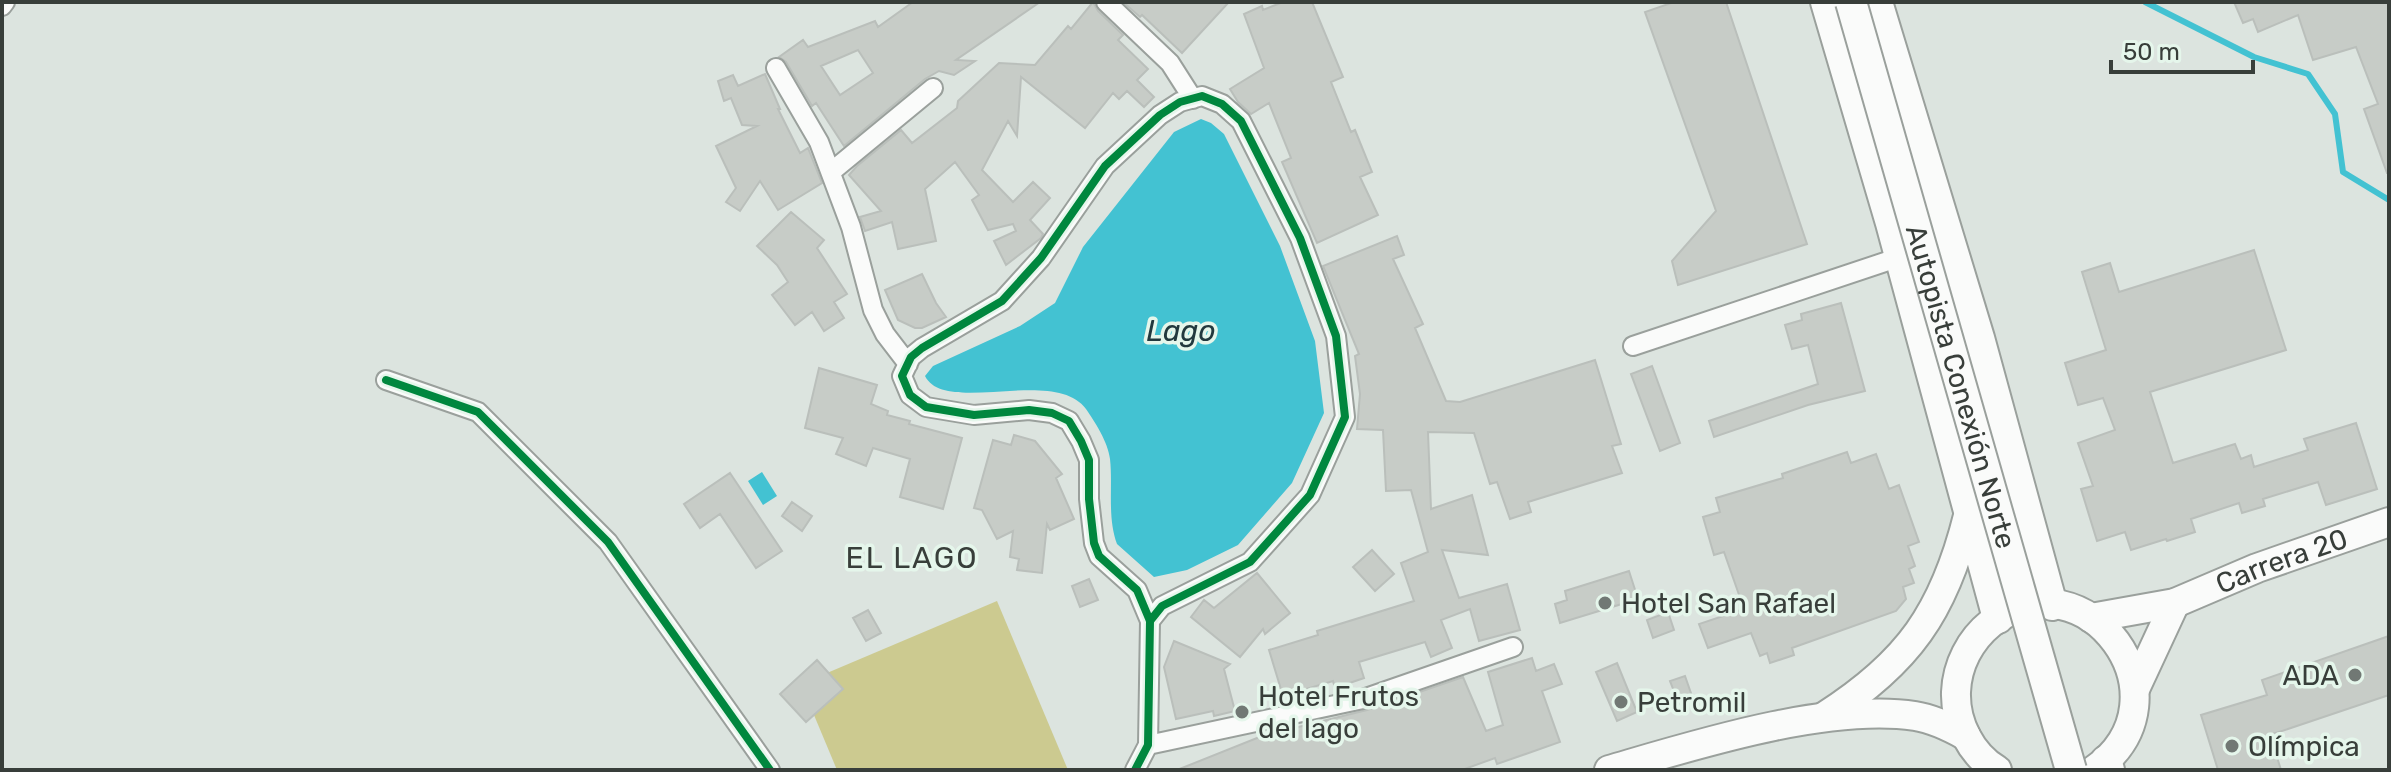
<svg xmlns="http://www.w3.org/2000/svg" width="2391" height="772" font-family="Rubik,sans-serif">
	<rect width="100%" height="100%" fill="#dce4df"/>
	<path fill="#ccca90" d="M997,601L1068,770H837L801,684Z"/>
	<path fill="#43c2d2" d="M1201,119L1211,123L1224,134L1280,246L1315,341L1324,413L1292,483L1238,545L1187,570L1154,577L1117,544C1107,517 1113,486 1110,459C1108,442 1095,422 1086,409C1055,366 945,416 925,376L933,366L1020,326L1055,303L1083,247L1174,132Z
		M762,472L777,496L763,505L748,481Z"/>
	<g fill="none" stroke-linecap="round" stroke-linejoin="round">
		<path stroke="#43c2d2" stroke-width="6" d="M2145,2L2254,57L2308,74L2335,114L2343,172L2389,200"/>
	</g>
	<path fill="#c7ccc7" stroke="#babfbb" stroke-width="2" fill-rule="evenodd" d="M913,2H1040L956,60L975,61L954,75L939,71L925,79L844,146L816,103L812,106L786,62L779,57L803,40L808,47L875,21L878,27ZM858,50L873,73L840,95L821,66Z
		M1093,2L1098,11L1123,35L1118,40L1148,69L1137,80L1154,97L1144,107L1127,91L1119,99L1113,93L1085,128L1021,77L1017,136L1008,121L982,170L1013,202L1033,182L1050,198L1030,220L1043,234L1041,238L1006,265L994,241L1016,231L1013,224L988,230L972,200L979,195L955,162L925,189L936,241L898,249L892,222L865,231L860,217L881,211L849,175L857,166L901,130L912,143L957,108L958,101L999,63L1035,65L1068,26L1071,29Z
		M1123,2H1229L1182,53L1142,15L1140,17Z
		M1283,2H1312L1343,77L1331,82L1351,132L1355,130L1372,172L1360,177L1378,215L1317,243L1282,162L1291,158L1269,103L1251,114L1238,102L1230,89L1264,68L1244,14L1262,6L1263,10Z
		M1674,2H1726L1807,244L1678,285L1672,261L1716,211L1645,12Z
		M2234,2H2389V173H2387L2364,109L2378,104L2356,47L2313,60L2298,15L2258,32L2253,19L2243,23Z
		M765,74L780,109H778L800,153L808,148L822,183L778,210L760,181L740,211L726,202L736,188L716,146L757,126L742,125L731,98L724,101L718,81L733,75L738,86Z
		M791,212L824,240L817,248L847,294L834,302L844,318L824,331L812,312L795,325L772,295L788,282L777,265L757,246Z
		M1397,236L1404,255L1393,259L1423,324L1415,328L1446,401L1460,402L1595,360L1621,444L1612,446L1622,473L1528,502L1531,512L1510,519L1497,482L1490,484L1474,433L1428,432L1431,509L1472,495L1488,555L1442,550L1459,598L1507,584L1520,630L1479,641L1470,609L1441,620L1452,648L1431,657L1425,642L1359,662L1364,678L1335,688L1333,681L1283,696L1269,650L1318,635L1317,631L1414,601L1401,563L1428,552L1411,490L1386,491L1383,430L1357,429L1360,394L1355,356L1359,354L1323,266Z
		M2254,250L2286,350L2150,392L2173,463L2235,444L2241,459L2251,455L2254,467L2308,450L2304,439L2356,423L2377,489L2326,505L2318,482L2263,499L2265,506L2242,513L2239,503L2191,519L2195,532L2167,541L2166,539L2131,550L2125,532L2097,541L2081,489L2093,486L2078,443L2115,430L2103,398L2078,405L2065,363L2106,350L2082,272L2110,263L2119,292Z
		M922,274L936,303L946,317L922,328H915L898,320L885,290Z
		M1841,303L1865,391L1808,405L1714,437L1709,421L1818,384L1808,345L1792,349L1785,325L1802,320L1801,314Z
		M1652,366L1680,443L1660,451L1631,374Z
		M819,368L877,385L871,404L888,411L887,415L910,421L909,424L962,438L943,509L900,497L910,459L873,448L866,466L836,454L843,438L805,428Z
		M1014,435L1035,441L1062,474L1056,478L1074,519L1050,530L1047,524L1042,573L1017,570L1019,559L1010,557L1013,531L997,539L982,510L974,508L993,440L1011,445Z
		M1847,452L1851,463L1876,454L1889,489L1899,485L1919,542L1908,546L1915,566L1909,569L1914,583L1903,587L1906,599L1896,611L1792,648L1794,655L1770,663L1767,653L1760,656L1751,633L1708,648L1699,624L1744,609L1724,552L1714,555L1703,517L1720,512L1716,498L1783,478L1782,474Z
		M730,473L782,551L756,568L720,514L700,528L684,504Z
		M792,502L812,516L802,531L782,516Z
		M1372,550L1394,574L1375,591L1353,567Z
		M1629,571L1638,599L1560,623L1555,604L1567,600L1565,591Z
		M1257,573L1290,613L1265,634L1263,629L1240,657L1191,617L1204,600L1214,608Z
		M1089,579L1098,600L1080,607L1072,586Z
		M868,610L881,633L866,641L853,618Z
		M1668,612L1674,630L1653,638L1647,620Z
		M2389,636V695L2270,735L2281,770H2218L2201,715L2267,695L2262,680Z
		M1174,641L1230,664L1224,669L1235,711L1214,716L1213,711L1176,719L1164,667Z
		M1532,658L1536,671L1554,664L1562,684L1542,691L1560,742L1497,764L1495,758L1462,770H1177L1262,736L1367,710L1463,677L1486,731L1503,725L1488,672Z
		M817,660L843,689L806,722L780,694Z
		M1617,663L1637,712L1617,721L1596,672Z
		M1685,676L1693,699L1679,704L1670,681Z"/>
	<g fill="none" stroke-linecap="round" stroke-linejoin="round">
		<defs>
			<path id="minor" d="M1106,2L1170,63L1193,99
				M2,6L5,2
				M776,68L819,142L851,227L873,310L885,334L908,364
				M831,172L933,88
				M1633,346L1900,257
				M386,380L478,412L608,542L770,770
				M1148,745L1363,699L1513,647
				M1135,770L1148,745L1150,621L1137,590L1099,556L1094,543L1089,499V460L1081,441L1069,421L1052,413L1029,410L974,415L926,407L910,395L902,376L911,357L922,348L1002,301L1041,258L1105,166L1160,115L1180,102L1202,96L1222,104L1241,121L1300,238L1336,336L1345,417L1310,495L1250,562L1162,606L1150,621"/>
			<g id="primary">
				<path id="s1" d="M2091,618L2175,603L2257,568L2389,522"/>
				<path d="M2135,689L2175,603"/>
				<path d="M1825,716C1908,663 1944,612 1968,516"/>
				<path d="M1609,770C1695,745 1827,703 1915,716C1934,719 1950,727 1966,736"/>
				<path d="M1997,770C1971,754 1955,723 1956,692C1957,665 1970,640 1991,623C2085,550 2196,698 2094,770"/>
			</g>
			<path id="trunk" d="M1826,2L1891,223L1998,618
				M1877,2L1979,338L2052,605
				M2106,761L2109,770"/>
		</defs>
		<use href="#minor" stroke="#9aa09c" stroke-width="22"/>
		<use href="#primary" stroke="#9aa09c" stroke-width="32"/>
		<use href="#trunk" stroke="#9aa09c" stroke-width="34"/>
		<use href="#minor" stroke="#fafbfa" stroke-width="18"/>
		<use href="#primary" stroke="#fafbfa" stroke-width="28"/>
		<use href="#trunk" stroke="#fafbfa" stroke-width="30"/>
		<defs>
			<g id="trunk-bridge">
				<path id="s2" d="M1851,2L2071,770"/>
			</g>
		</defs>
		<use href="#trunk-bridge" stroke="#9aa09c" stroke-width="34" stroke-linecap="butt"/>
		<use href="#trunk-bridge" stroke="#fafbfa" stroke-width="30"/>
		<defs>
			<path id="cycleway" d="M386,380L478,412L608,542L770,770
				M1135,770L1148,745L1150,621L1137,590L1099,556L1094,543L1089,499V460L1081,441L1069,421L1052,413L1029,410L974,415L926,407L910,395L902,376L911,357L922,348L1002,301L1041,258L1105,166L1160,115L1180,102L1202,96L1222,104L1241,121L1300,238L1336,336L1345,417L1310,495L1250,562L1162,606L1150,621"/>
		</defs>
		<use href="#cycleway" stroke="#e5f6eb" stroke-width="13"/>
		<use href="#cycleway" stroke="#00873e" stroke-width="8"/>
	</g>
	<g fill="#717874" stroke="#e5f6eb" stroke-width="3">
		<circle cx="1605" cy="603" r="8"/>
		<circle cx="2355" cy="675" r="8"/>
		<circle cx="1621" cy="702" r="8"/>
		<circle cx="1242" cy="712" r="8"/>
		<circle cx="2232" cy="746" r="8"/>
	</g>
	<g text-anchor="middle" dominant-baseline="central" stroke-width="7" stroke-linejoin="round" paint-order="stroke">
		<g font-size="28" fill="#383e3a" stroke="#e5f6eb">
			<text stroke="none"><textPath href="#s2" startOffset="400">Autopista Conexión Norte</textPath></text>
			<text stroke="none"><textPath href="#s1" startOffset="200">Carrera 20</textPath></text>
		</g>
		<g font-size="28" fill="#383e3a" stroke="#e5f6eb" text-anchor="start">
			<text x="1621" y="603">Hotel San Rafael</text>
			<text x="2339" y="675" text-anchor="end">ADA</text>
			<text x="1258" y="696">Hotel Frutos<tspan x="1258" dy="32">del lago</tspan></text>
			<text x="1637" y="702">Petromil</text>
			<text x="2248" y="746">Olímpica</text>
		</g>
		<g font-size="30" font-style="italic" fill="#22393e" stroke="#e5f6eb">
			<text x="1181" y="331">Lago</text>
		</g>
		<g font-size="30" letter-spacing="2" fill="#383e3a" stroke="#e5f6eb">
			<text x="912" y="558">EL LAGO</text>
		</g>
	</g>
	<rect width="2391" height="772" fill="none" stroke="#383e3a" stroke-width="8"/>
	<path d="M2111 60v12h142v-12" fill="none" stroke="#383e3a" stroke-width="4"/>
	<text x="2123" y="60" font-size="24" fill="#383e3a" stroke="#e5f6eb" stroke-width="6" paint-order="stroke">50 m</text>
</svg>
